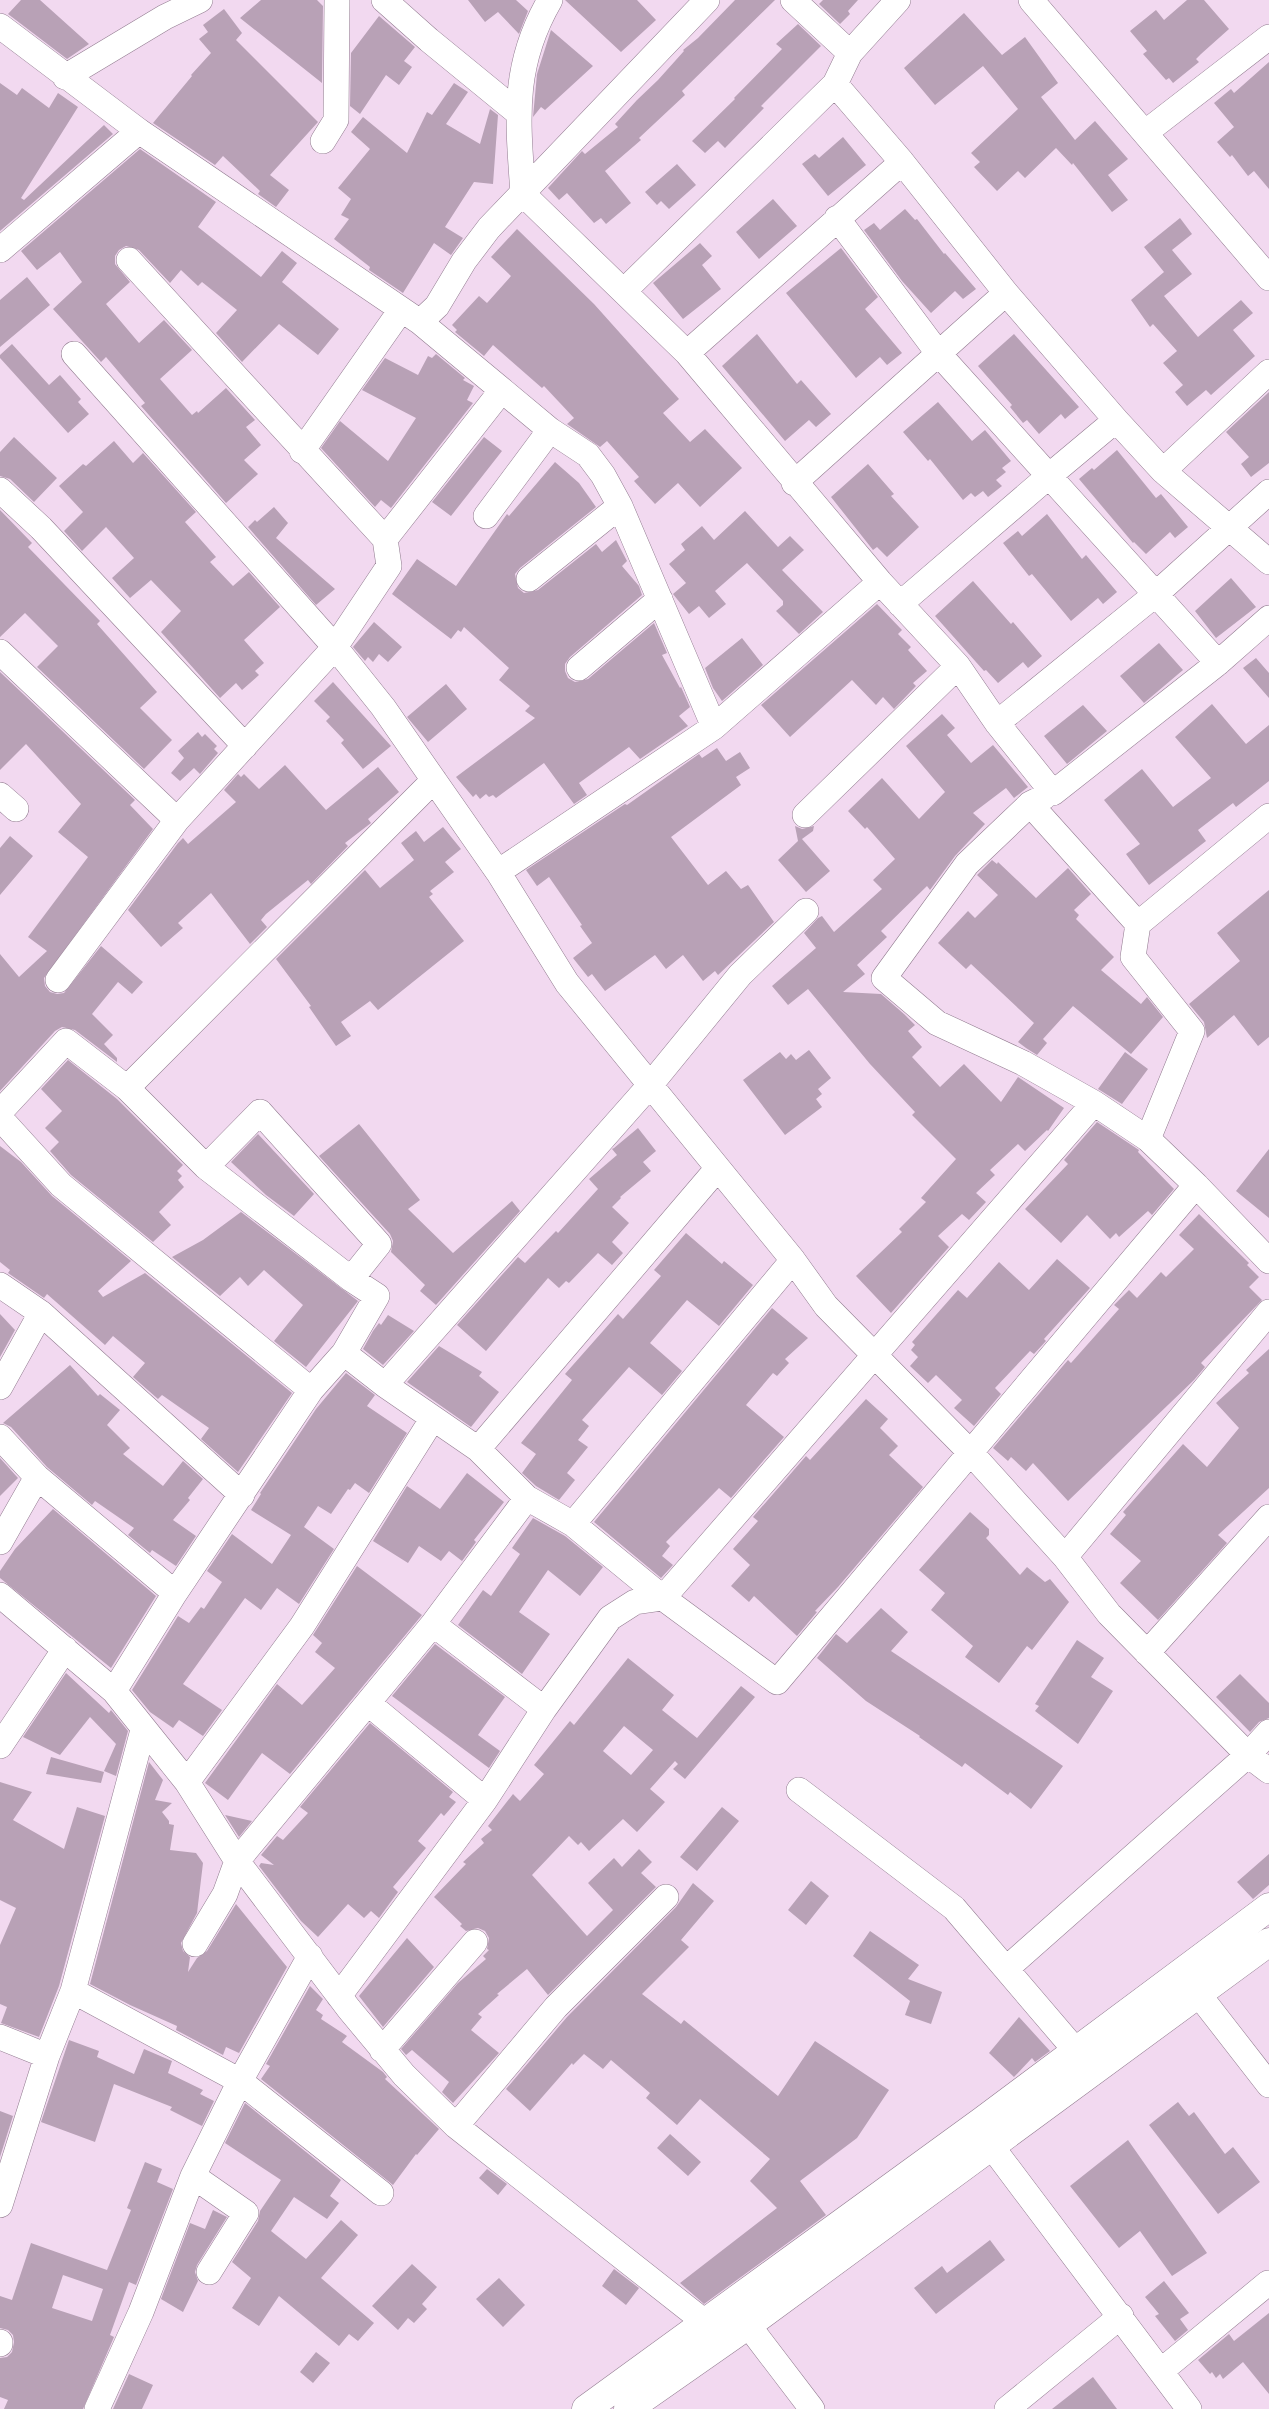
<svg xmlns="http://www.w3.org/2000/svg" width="1269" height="2409" font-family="'Public Sans',sans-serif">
	<rect width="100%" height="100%" fill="#f2d9f0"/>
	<path fill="#b8a1b6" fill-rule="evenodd" d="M21,0H40L89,44L67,59L8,14Z
		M261,0H317L323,6L322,83L240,18Z
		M468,0H516L528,11L519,34L498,12L485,22Z
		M565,0H637L656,20L621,52Z
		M735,0H775L684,89L682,91L685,95L639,138L641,140L605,171L631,203L606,224L601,218L594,223L567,193L559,200L548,188L582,151L585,154L618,127L615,124L637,100L658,80L684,51L683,50L698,38Z
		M823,0H858L848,11L850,14L840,24L819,4Z
		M1187,0H1204L1229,29L1201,54L1196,59L1199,62L1173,83L1169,78L1166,80L1143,54L1147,51L1130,31L1156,10L1164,20Z
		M224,9L242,33L236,40L318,122L270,175L289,190L276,207L258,194L260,191L223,156L215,165L153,123L192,76L191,75L211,53L199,39L208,32L203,25Z
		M964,13L1002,55L1025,37L1058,83L1041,97L1075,140L1095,121L1128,159L1108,175L1128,200L1112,212L1073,163L1072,165L1056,148L1025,178L1018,171L997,191L974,167L980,162L971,153L1018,109L983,66L935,105L904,68Z
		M379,16L415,47L404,61L412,67L399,85L386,75L360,114L350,106L351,53Z
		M798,24L821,46L761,106L764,108L725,148L718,141L705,153L692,141L735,99L734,98L782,49L776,44Z
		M551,30L593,66L545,110L541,107L533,117L537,74Z
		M1269,62V189L1254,171L1248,176L1232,155L1230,157L1217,142L1234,127L1214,103L1231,89L1234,93Z
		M0,83L17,95L22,88L49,108L58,93L78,107L21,198L24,200L104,125L113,134L0,231Z
		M454,83L468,92L446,124L480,144L490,109L498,115L493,184L474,182L445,227L463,238L451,255L434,243L403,293L369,270L370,267L334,239L349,219L341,215L351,199L338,188L370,149L351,132L363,117L407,153L427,112L432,115Z
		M843,137L866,165L828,196L802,164L815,154L819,158Z
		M140,149L216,202L198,227L261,277L282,251L297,263L282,282L339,329L318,355L279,324L242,362L216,333L237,310L202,282L198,286L181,270L170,283L139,250L126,246L119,250L115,256V264L130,282L106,304L139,343L164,320L192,350L160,379L192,415L197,411L198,413L226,388L255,420L246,427L261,445L244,460L258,474L226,503L141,406L145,403L106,357L101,362L53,309L82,282L60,252L37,270L21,251Z
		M677,164L696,185L669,209L661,201L657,205L645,192Z
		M773,199L797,226L759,259L736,232Z
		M905,209L915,220L917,219L944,254L945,253L976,289L963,299L955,291L931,313L902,281L864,230L874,223L880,230Z
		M1180,218L1192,234L1172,250L1192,274L1164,296L1198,337L1241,300L1253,313L1233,330L1255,356L1211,395L1206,390L1187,406L1175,392L1183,385L1163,363L1177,351L1153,324L1150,327L1131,300L1164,272L1144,247Z
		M517,229L594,304L679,399L663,413L690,442L705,429L742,468L700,507L678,483L655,504L634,481L639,477L607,441L600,447L567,424L574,418L544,386L542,388L493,345L484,356L455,332L457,330L452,325L479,296L487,303L511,276L491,257Z
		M700,243L712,256L702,265L721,289L683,319L653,283Z
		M841,248L878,297L865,309L902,353L887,365L880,357L856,378L786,293Z
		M27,277L50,305L0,347V300Z
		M757,334L797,384L801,380L831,414L816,427L809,420L785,441L722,366Z
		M1014,334L1079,407L1065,419L1061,414L1039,434L1027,420L1023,423L1010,407L1012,405L978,366Z
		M12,344L49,385L60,375L81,399L78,402L89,414L68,433L0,358V355Z
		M436,354L465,378L463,380L474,386L467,400L473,403L391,508L381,500L375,507L321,448L340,421L388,461L416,418L362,390L385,358L418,375L428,356L432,358Z
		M1269,392V463L1251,477L1241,464L1249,457L1226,432Z
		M938,402L972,441L985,430L1011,461L1002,468L1006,472L996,480L1002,486L988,497L983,491L975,497L971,493L963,500L930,459L928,461L903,432Z
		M14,437L57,478L34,502L10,479L0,476V452Z
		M484,437L502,451L451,516L432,502Z
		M114,441L133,463L143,453L196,512L185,522L216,557L210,562L233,586L249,572L280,607L244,640L264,663L255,671L259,675L242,690L236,683L220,698L161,632L181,611L151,580L130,598L112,578L134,558L106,527L82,551L64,531L83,512L59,486L83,464L86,466Z
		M1117,450L1156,498L1161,494L1188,527L1175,538L1170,532L1146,554L1134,542L1133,543L1079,479L1092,468L1094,470Z
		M555,462L579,483L596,507L520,568L515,574L518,588L524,593L538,590L596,544L602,552L616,540L627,561L622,566L639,586L642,595L570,657L565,664V671L568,678L575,682L588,679L654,623L667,653L662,655L680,688L681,687L690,707L679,716L688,726L640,759L629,747L579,783L587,795L574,804L544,763L496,798L493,795L489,797L486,794L480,799L476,794L473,797L456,777L535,718L525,711L530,706L499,680L509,668L464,627L461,632L458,630L451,639L392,594L417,559L456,586L507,514L509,516Z
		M868,464L894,494L891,496L919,527L887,557L877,547L873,550L831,497Z
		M274,507L288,523L276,538L335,589L316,605L248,527L255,520L257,522Z
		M0,510L32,543L28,547L100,621L97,624L157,692L140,708L172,740L144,769L37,667L58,646L25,613L0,637Z
		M745,511L778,547L790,536L804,550L782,570L823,612L799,634L776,611L783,605V601L747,563L715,591L726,604L709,618L699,606L689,614L673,594L686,583L669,564L685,550L681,544L702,526L714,540Z
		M1047,514L1082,559L1086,555L1117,592L1103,604L1098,598L1071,621L1032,574L1029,576L1003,543L1018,531L1022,536Z
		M1231,578L1256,607L1216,638L1195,611Z
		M973,581L1011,624L1013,622L1042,656L1028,668L1023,662L998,683L986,670L984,671L935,616Z
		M877,604L902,630L898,634L911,647L908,650L927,671L913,683L916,686L894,709L883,697L876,705L852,680L790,737L761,705Z
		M374,622L402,647L388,662L379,654L373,662L368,657L365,661L353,647Z
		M742,638L763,665L722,701L713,688L705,668Z
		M1159,643L1183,670L1144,703L1120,676Z
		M1256,658L1269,673V698L1243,668Z
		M0,672L135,800L130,805L153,829L44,978L45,986L50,992L57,994L64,993L101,946L143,982L132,994L118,982L92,1014L113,1035L104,1044L117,1058V1062L75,1030L62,1027L55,1031L0,1091V954L19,977L47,951L28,937L88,857L58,832L81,804L26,744L0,770Z
		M333,682L391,746L363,769L341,743L344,740L326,721L330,717L314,701Z
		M446,684L467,709L428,742L407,717Z
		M1212,704L1246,744L1269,725V781L1236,807L1233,803L1198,830L1206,841L1149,885L1126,854L1140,844L1104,800L1142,769L1173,807L1211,778L1175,737Z
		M1083,705L1107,731L1067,764L1044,736Z
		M942,714L955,728L947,735L971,763L993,745L1028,787L1014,798L1006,788L973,813L985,824L955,856L930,890L927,886L881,931L887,937L857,965L865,974L843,992L881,994L904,1014L915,1025L908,1031L922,1047L912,1057L940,1087L964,1064L1001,1102L1018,1077L1064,1108L1048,1131L1047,1130L1025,1151L1018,1144L990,1170L995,1175L976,1193L986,1202L969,1220L962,1214L938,1236L949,1247L891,1313L856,1276L902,1232L899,1229L926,1202L921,1198L956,1159L912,1115L915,1112L870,1064L808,989L788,1005L772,986L816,948L804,933L818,918L822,916L834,932L882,889L873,880L895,859L867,827L865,829L848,811L882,778L919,819L945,792L906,746Z
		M198,732L202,737L205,734L217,746L214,749L218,753L200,774L194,768L180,781L171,773L184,758L178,751Z
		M717,748L726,761L740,752L750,768L736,777L741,785L671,837L708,885L726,871L741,889L748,885L774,922L718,975L715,971L703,981L683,955L666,969L655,955L605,991L592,974L588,977L573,958L592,943L580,926L582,925L549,877L537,886L526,870L625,804L627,805L699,754L702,758Z
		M285,765L326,810L378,767L399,792L368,819L371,823L345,843L348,846L311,884L308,880L266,914L261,920L267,927L250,944L211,893L178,923L183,928L161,947L128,910L178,843L183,838L188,844L236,802L224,790L238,774L241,777L244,774L259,789Z
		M795,826L802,829L814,826L813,831L802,839L830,871L806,892L778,860L798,841Z
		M443,827L461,849L445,862L454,872L430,891L433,894L429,897L464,941L378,1010L370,1001L341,1022L351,1036L336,1046L309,1007L311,1006L276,959L365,870L380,888L414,860L401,843L416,831L424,842Z
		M10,836L33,856L0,895V848Z
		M992,860L997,864L998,862L1036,898L1068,868L1091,894L1074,910L1079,915L1076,919L1114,957L1101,970L1141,1004L1147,997L1163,1017L1131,1054L1073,1006L1043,1039L1047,1043L1037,1055L1026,1048L1018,1042L1034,1023L971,964L966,969L938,943L968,911L975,918L998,895L977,875Z
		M1269,890V1037L1258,1046L1234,1015L1207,1038L1204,1022L1189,1004L1240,961L1217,933Z
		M809,1050L831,1078L818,1089L822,1094L816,1099L822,1107L785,1135L743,1080L780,1052L786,1059L791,1054L796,1060Z
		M1125,1052L1148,1069L1122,1104L1098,1089Z
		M68,1060L117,1099L183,1165L177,1171L182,1176L178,1180L184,1187L159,1212L171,1225L153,1242L71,1175L50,1151L59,1142L45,1128L62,1111L41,1089Z
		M1097,1122L1139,1150L1138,1152L1174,1189L1152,1215L1148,1211L1119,1237L1116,1233L1110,1239L1087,1215L1061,1243L1025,1209L1068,1164L1064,1160Z
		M359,1124L420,1200L408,1209L453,1253L512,1201L520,1211L436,1305L420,1291L425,1285L391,1252L393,1241L390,1234L319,1156Z
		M638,1128L656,1151L643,1162L651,1171L620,1197L621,1198L612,1207L629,1223L612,1242L623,1253L612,1265L598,1253L569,1283L566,1281L559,1288L548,1278L486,1351L457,1325L518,1257L525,1263L556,1231L558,1233L598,1189L589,1179L617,1155L612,1149L614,1148Z
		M258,1134L314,1194L294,1216L266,1195L231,1162Z
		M0,1146L21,1162L52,1196L131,1261L98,1291L103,1297L145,1273L292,1393L238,1472L201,1439L209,1428L162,1395L158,1399L133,1377L145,1363L113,1336L105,1345L47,1294L44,1298L8,1273L10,1270L0,1262Z
		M1269,1149V1218L1236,1191Z
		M241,1212L358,1301L306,1367L274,1341L303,1305L264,1270L248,1286L240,1277L220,1296L172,1257L203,1240Z
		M1199,1214L1249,1263L1247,1265L1259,1277L1249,1287L1262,1300L1201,1363L1205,1367L1194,1380L1068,1501L1033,1463L1026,1471L1011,1457L1008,1461L993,1448L1068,1360L1071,1363L1119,1309L1114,1305L1129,1290L1137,1298L1161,1272L1166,1277L1194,1249L1179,1235Z
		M686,1233L722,1264L724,1261L753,1285L719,1326L687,1300L650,1343L682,1371L662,1395L629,1367L582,1420L589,1426L578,1440L588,1447L567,1473L575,1480L559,1500L536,1486L522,1473L536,1454L521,1443L572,1380L565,1374L618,1314L623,1319L661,1276L654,1270Z
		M1057,1259L1090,1288L1044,1339L1046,1341L1034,1354L1030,1351L995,1388L1001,1394L974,1426L954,1408L962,1400L936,1375L928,1383L910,1366L918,1357L911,1350L915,1345L912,1342L958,1290L967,1298L999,1262L1029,1290Z
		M772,1308L808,1338L785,1359L789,1363L777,1376L773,1373L746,1405L784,1437L731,1498L719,1488L666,1542L670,1546L662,1556L673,1565L661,1578L594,1522Z
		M0,1314L15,1330L0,1357Z
		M388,1315L414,1331L383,1365L363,1349L373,1331L379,1323L381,1325Z
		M439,1346L482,1372L479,1376L499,1392L471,1427L407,1382Z
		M1269,1349V1488L1218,1535L1227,1543L1158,1620L1120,1583L1141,1561L1110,1534L1126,1515L1123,1512L1183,1444L1207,1467L1239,1428L1216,1403L1249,1373L1246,1370Z
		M70,1365L98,1396L100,1394L120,1410L107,1425L130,1448L123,1454L163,1486L183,1461L203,1479L188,1498L190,1500L173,1520L196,1536L176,1566L152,1550L150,1553L128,1535L134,1528L95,1501L92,1505L47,1467L11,1427L3,1423Z
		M346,1373L375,1395L367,1406L407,1433L369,1493L355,1483L350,1490L348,1489L331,1514L318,1506L304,1527L334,1549L299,1604L277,1588L261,1610L245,1598L183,1684L222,1710L203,1736L179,1720L173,1728L150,1712L132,1690L178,1616L189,1623L201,1607L204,1609L222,1582L207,1571L232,1534L272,1564L291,1535L251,1510L261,1494L260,1493L316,1409Z
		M866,1399L888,1419L880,1428L898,1446L889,1455L923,1487L838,1587L815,1611L817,1612L797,1636L754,1596L749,1602L731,1586L750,1565L733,1549L758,1521L753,1517L806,1456L810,1460Z
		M0,1458L18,1478L0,1496Z
		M467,1473L504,1502L474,1540L476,1542L462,1561L449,1551L441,1561L419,1546L408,1563L373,1541L407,1486L440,1509Z
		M53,1509L156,1596L111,1668L0,1578V1571L15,1549Z
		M970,1512L989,1529V1535L986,1538L1020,1575L1027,1567L1045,1582L1050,1579L1069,1602L1032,1650L1027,1646L999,1683L965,1657L973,1646L931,1610L945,1593L919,1570Z
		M533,1518L565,1536L603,1567L580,1596L548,1570L519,1612L550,1634L522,1674L458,1625L483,1590L491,1596L520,1554L512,1548Z
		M357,1566L422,1615L290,1774L262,1753L228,1800L205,1783L277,1684L302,1705L335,1668L315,1652L322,1643L313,1635Z
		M881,1608L908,1632L891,1651L1063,1766L1031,1809L1010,1792L1008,1795L965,1763L962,1767L919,1737L920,1736L866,1701L817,1658L836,1634L847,1643Z
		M1077,1640L1104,1658L1091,1677L1113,1691L1078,1744L1035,1711L1039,1706L1035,1704Z
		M435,1644L505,1697L478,1735L500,1751L489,1768L392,1696Z
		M628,1658L674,1695L662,1710L697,1738L741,1686L755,1697L685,1779L673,1769L678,1764L675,1761L650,1789L665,1802L637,1832L623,1819L589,1851L581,1842L578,1845L569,1836L532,1875L587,1936L613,1910L588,1883L614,1858L622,1867L639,1849L652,1862L641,1873L656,1887L548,1995L527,1969L497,1994L499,1995L478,2014L482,2017L471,2030L499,2053L453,2103L442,2092L449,2082L412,2050L406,2055L401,2049L458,1983L486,1959L483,1956L489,1950L487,1949L489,1938L485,1931L478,1928L466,1931L460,1926L462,1924L434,1897L466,1864L463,1862L484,1843L481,1839L492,1830L488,1826L513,1794L520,1801L544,1774L534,1765L570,1721L574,1725ZM624,1726L653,1750L631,1775L603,1751Z
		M66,1673L109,1713L111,1710L128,1731L116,1776L104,1771L116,1744L90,1717L60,1755L23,1737Z
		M1240,1674L1269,1703V1718L1259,1722L1250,1732L1216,1697Z
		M370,1723L453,1792L449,1797L456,1802L444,1816L441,1813L418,1841L426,1848L393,1887L398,1892L379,1918L371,1911L364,1918L348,1904L318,1937L301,1921L259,1866L261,1863L274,1865L261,1855L277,1836L283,1840L308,1813L300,1807Z
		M51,1757L104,1772L101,1783L46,1774Z
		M149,1762L163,1780L155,1800L172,1803L162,1812L169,1821V1824L174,1825L170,1850L196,1853L203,1863L197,1913L181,1943L183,1951L190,1957L188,1972L197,1958L207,1951L236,1904L287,1967L239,2053L226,2047L223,2055L176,2030L177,2026L130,2005L90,1984Z
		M0,1782L32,1792L13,1820L64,1849L77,1807L105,1816L59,1986L39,2037L1,2023L7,2007L0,2004V1945L16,1908L0,1900Z
		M722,1807L739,1821L697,1871L680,1857Z
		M225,1815L252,1821L239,1837Z
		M1269,1854V1885L1253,1899L1237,1882Z
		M811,1881L829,1896L806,1925L788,1910Z
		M693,1883L714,1901L681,1940L689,1947L642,1994L681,2024L684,2020L778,2096L815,2041L889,2090L857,2138L800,2181L826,2215L704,2304L680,2283L777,2208L750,2181L770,2159L700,2099L677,2125L646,2098L650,2093L611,2060L603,2069L584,2054L573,2065L572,2063L530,2111L506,2089L567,2017L676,1907Z
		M870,1931L919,1965L908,1979L942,1992L931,2024L905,2015L910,2001L853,1956Z
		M407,1938L434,1967L383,2027L359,1996Z
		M310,1986L323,1999L316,2010L323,2015L321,2019L347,2036L342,2042L383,2072L387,2077L385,2079L439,2129L417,2155L416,2154L393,2185L261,2079L270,2066L266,2064Z
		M1019,2017L1050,2051L1035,2062L1032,2058L1014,2077L989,2053Z
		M69,2040L99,2051L97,2057L134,2074L144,2049L172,2061L168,2073L203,2090L200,2094L214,2101L202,2126L170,2110L172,2107L114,2084L95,2142L41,2122Z
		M1178,2102L1189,2116L1194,2112L1225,2154L1233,2147L1260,2182L1218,2214L1149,2125Z
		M245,2103L341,2180L330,2196L339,2203L327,2219L294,2197L271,2231L306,2259L341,2220L358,2235L321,2278L374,2323L358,2341L349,2334L339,2346L279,2296L259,2326L232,2308L251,2278L232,2262L258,2221L260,2211L281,2180L225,2143Z
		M0,2111L13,2116L0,2157Z
		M670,2134L701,2162L688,2176L657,2148Z
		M1128,2140L1207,2253L1172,2276L1140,2231L1119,2248L1070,2186Z
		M145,2162L162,2169L157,2182L173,2189L136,2285L129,2282L110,2335L114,2337L83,2409H4L8,2400L0,2397V2358L7,2357L12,2352L14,2342L13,2335L8,2330L0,2328V2296L12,2300L31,2243L107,2270L131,2210L127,2208ZM63,2275L103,2289L92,2321L52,2308Z
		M487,2169L507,2184L498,2195L479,2178Z
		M213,2210L227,2217L197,2265L195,2272L198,2281L183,2312L161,2299L190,2223L205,2229Z
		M990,2240L1005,2260L936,2314L914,2288L942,2266L947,2273Z
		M412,2264L437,2287L422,2304L427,2309L414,2323L408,2318L398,2330L372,2306Z
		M614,2269L639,2288L626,2305L602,2286Z
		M499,2278L525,2305L503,2327L476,2299Z
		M1164,2281L1189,2313L1180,2319L1188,2330L1175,2341L1155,2316L1159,2314L1145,2297Z
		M1269,2313V2394L1243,2362L1223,2379L1220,2374L1216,2378L1212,2372L1210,2374L1198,2360L1229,2334L1234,2341Z
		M316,2352L330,2363L313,2383L300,2372Z
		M129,2374L153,2385L142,2409H113Z
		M1093,2377L1117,2409H1052Z"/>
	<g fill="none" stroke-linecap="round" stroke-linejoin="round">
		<defs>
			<path id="minor" d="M384,0L429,40L517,112
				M550,0C511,67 518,121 523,194L687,353L880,582L958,666L997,723L1053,793L1218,663L1269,618
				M793,0L850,53
				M1031,0L1269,278
				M0,26L139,131L420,322L550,430L588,455L603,475L620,506L714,727
				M65,77L165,17L200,0
				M835,84L902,162L1006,293L1116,420L1163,471L1269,562
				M1146,132L1269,37
				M323,141L336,120L337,0
				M837,218L938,353L1049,476L900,604
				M0,250L139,131
				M129,260L385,539
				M624,291L835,84L850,53L898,0
				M420,322L437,306L464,261L489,228L707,0
				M687,353L902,162
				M74,354L335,647L383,707L498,872L567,983L793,1260L826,1306L971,1453L1065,1557L1109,1614L1248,1755L1269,1771
				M1116,420L1049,476L1218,663
				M302,451L401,310
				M1163,471L1269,372
				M794,483L1006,293
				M0,490L41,528L245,746
				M486,516L550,430
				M529,579L620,506
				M0,652L177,820
				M579,668L660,599
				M997,723L1156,594L1269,492
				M0,795L16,809
				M1044,797L1030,804L1138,924L1269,816
				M1030,804L967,864L884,978L937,1023L1023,1063L1094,1103L1148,1139L1196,1185L1269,1261
				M805,815L958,666
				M498,872L714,727L880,582
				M1138,924L1133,957L1192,1031L1148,1139
				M58,980L177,820L335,647L389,566L385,539L502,390
				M127,1088L434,780
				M1094,1103L663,1598L777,1682L1196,1185
				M0,1112L66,1041L127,1088L206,1167L351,1279L377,1296L344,1353L311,1390L175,1593L114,1691
				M0,1118L61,1185L311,1390
				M206,1167L260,1112L379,1244L351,1279
				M0,1285L41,1313L242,1495
				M385,1385L651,1084L740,975L806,911
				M0,1387L41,1313
				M0,1437L37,1477
				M478,1449L717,1169
				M573,1524L793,1260
				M0,1542L37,1477L175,1593
				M1065,1557L1269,1312
				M0,1595L114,1691L187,1782L237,1861L349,2009L404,2075L456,2126L706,2323
				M433,1624L544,1709
				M1147,1653L1269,1517
				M369,1704L485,1800
				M0,1746L65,1649
				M187,1782L302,1626L433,1418
				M799,1790L954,1908L1076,2051
				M195,1944L225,1894L237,1861L433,1624L527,1498
				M1006,1969L1248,1755L1269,1732
				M73,1991L240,2081L381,2193
				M1199,1995L1269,2085
				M339,1996L485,1800L544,1709L610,1618L635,1602L663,1598L573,1524L527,1498L478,1449L385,1385L344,1353
				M0,2037L47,2056
				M382,2050L475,1942
				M456,2126L556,2007L666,1897
				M992,2147L1189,2409
				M193,2176L246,2213L209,2272
				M0,2205L47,2056L73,1991L143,1730
				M748,2325L812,2409
				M0,2342V2344
				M1161,2371L1268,2283
				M97,2409L141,2312L193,2176L240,2081L310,1956
				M1007,2409L1121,2316"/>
			<path id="major" d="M586,2409L982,2121L1269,1907
				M628,2409L748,2325L1269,1942"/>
		</defs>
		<use href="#minor" stroke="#927c90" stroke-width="26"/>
		<use href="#major" stroke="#927c90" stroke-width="29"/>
		<use href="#minor" stroke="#fff" stroke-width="25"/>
		<use href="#major" stroke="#fff" stroke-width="28"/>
	</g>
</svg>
